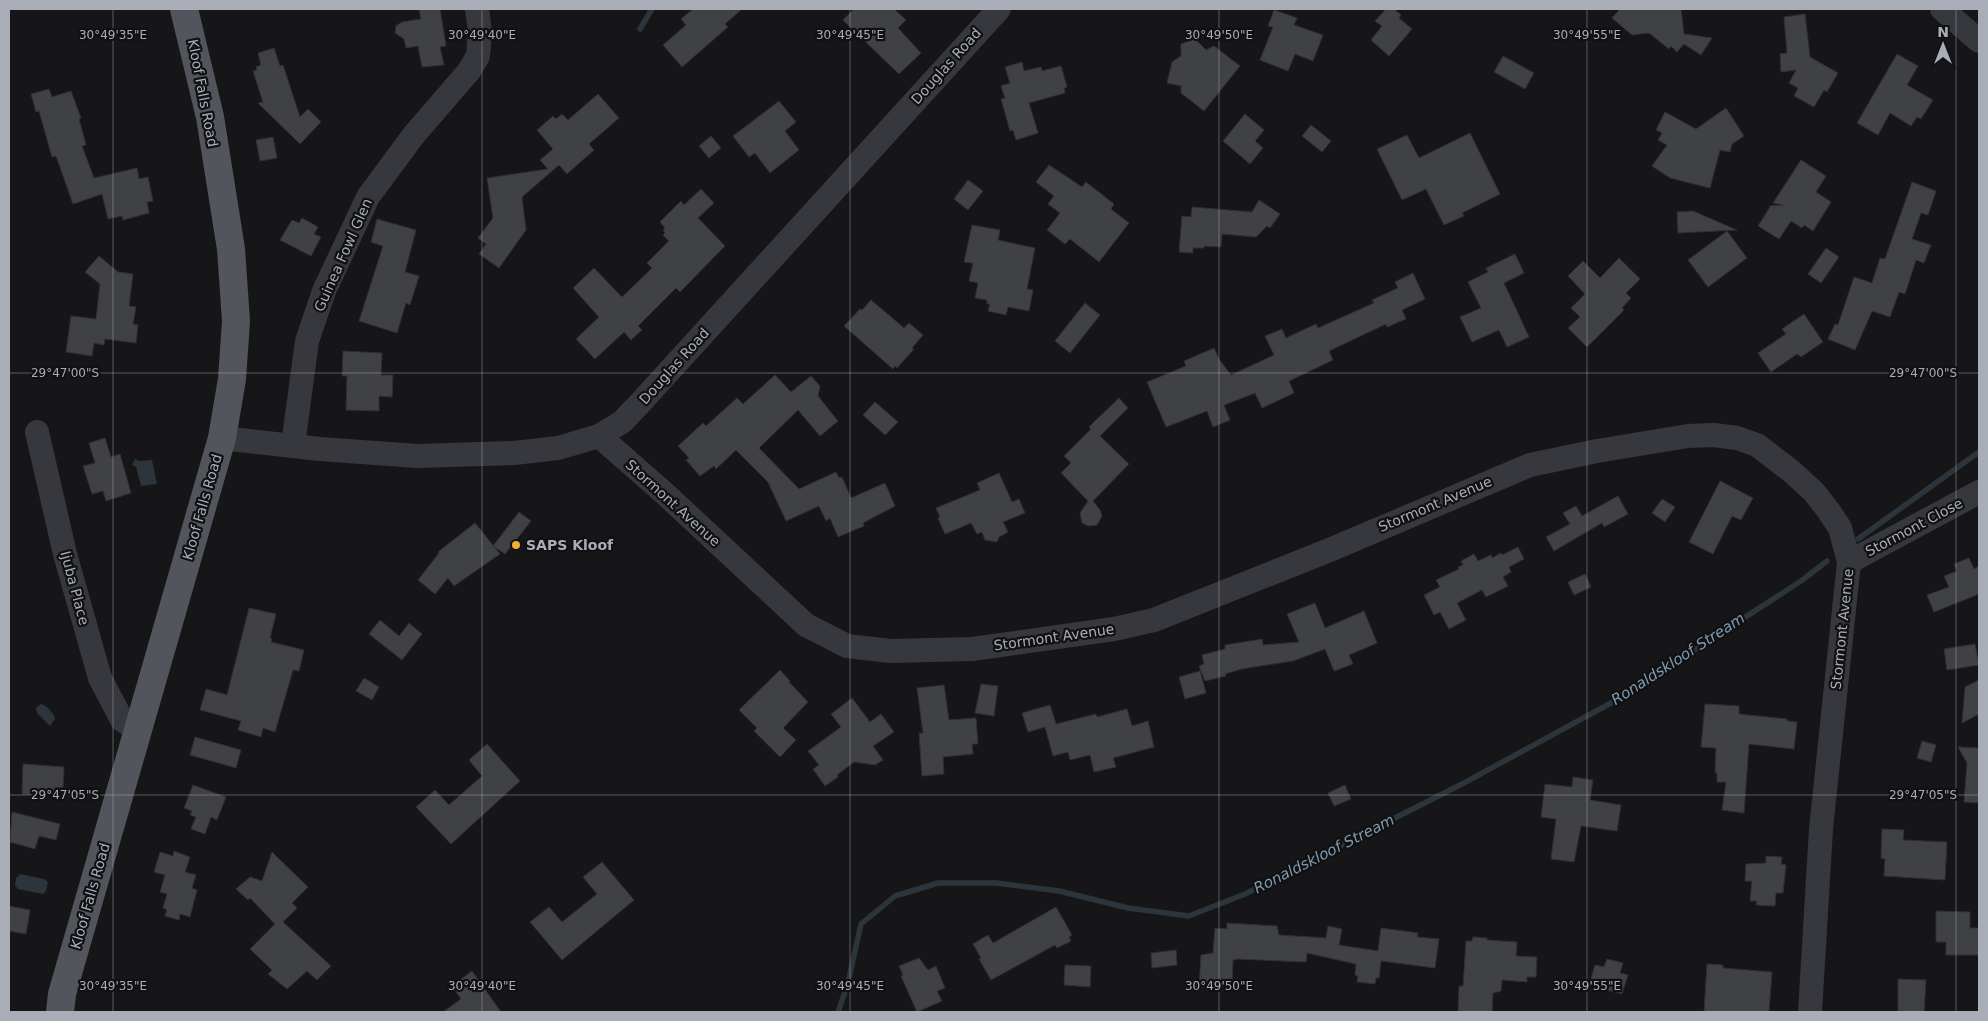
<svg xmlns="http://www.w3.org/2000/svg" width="1988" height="1021" font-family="'DejaVu Sans',sans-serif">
	<rect width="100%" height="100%" fill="#161618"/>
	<path fill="#2c353c" d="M135,459L139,461L152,460L157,484L141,486L136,467L132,465Z
		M41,704C46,705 54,713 55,719L50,726L37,713L36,708Z
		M20,874L44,879L48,882L46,891L43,894L18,889L15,885L16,878Z"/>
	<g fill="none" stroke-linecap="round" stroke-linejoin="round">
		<path stroke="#2c353c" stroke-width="5.5" d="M640,29L652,9
			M1858,539L1979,452
			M838,1012L848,983L861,924L895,896L938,883H996L1059,891L1128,908L1189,916L1245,894L1464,783L1622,697L1801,581L1827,561"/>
	</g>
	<path fill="#404145" stroke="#303034" d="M419,9H440L446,46L440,47L444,65L422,67L418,46L406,48L404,39L395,33L396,26L402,22L421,19Z
		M693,9H742L725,24L728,27L682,67L663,45L686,25L681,19Z
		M854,9H894L906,20L898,28L921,53L899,74L843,20Z
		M1386,9H1394L1401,15L1399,18L1412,29L1389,56L1371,40L1382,26L1375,21Z
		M1620,9H1681L1684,34L1712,38L1701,55L1684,44L1677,52L1671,46L1669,49L1649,33L1632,35L1612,18Z
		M1274,10L1297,18L1294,25L1323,35L1313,61L1295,54L1288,71L1260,60L1273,27L1268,26Z
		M1805,14L1810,57L1838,73L1827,92L1824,90L1814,107L1794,96L1798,88L1789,83L1796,70L1781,72L1780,54L1787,53L1784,17Z
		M1195,39L1206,50L1214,46L1240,66L1204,111L1181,93V86L1167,83L1172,62L1181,56V44Z
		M274,48L280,66L283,65L300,117L308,109L321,122L300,144L258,103L263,102L253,71L257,70L256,67L261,65L258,53Z
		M1897,54L1918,66L1907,85L1933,100L1921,119L1917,117L1911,126L1890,113L1878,135L1857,123Z
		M1503,56L1534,73L1525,89L1494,72Z
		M1022,62L1024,71L1041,67L1042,71L1061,66L1067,87L1064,88L1065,93L1029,103L1038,133L1016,140L1013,130L1010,131L1001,99L1005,98L1001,86L1010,83L1005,67Z
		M49,89L52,97L71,91L81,118L79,119L86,145L82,146L94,178L137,168L139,179L148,177L153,201L147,202L149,213L123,220L122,216L108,219L102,194L73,204L56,156L52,157L39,111L36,112L31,94Z
		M598,94L619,118L589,144L594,150L567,174L559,165L522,197L526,230L499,268L479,254L486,244L478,238L493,218L487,178L548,169L540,160L553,149L537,130L553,116L556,119L562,114L568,120Z
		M779,101L796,122L785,131L799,150L770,173L755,153L749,157L733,136Z
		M1726,108L1744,136L1732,144L1730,152L1720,150L1710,188L1670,178L1652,166L1667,145L1658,140L1662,133L1656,130L1665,112L1696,129Z
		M1245,114L1264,130L1255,141L1263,148L1250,164L1223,141Z
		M1311,125L1331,141L1322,152L1302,136Z
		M1470,133L1500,194L1462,213L1464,216L1444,225L1426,189L1402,200L1377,149L1407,135L1419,158Z
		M711,136L721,148L709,158L699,146Z
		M273,137L277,158L260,161L256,140Z
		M1801,160L1826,176L1816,192L1831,202L1813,231L1804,225L1802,228L1791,221L1779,239L1758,226L1770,207L1769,206L1783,205L1773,203Z
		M1049,165L1082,187L1086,182L1114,204L1111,209L1129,223L1099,262L1070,239L1065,244L1047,230L1060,213L1048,204L1054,196L1036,182Z
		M968,180L983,191L968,210L954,199Z
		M1912,182L1936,191L1928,215L1921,213L1912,239L1931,245L1924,263L1916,260L1905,294L1899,292L1890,317L1872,311L1855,350L1828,339L1835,324L1838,325L1854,277L1872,283L1880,258L1885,259Z
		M701,189L714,203L698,218L725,246L680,292L676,288L638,326L642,330L631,340L624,332L595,359L576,339L599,317L573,288L594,268L622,297L652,268L647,263L669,241L663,235L665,233L663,230L665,228L660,222L681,201L684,205Z
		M1259,200L1280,214L1270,228L1267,226L1256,237L1222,234L1221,247L1204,246V248H1193V253L1179,252L1182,216L1191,217L1192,207L1252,212Z
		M1693,211L1737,230L1678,233L1677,212Z
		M302,218L318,227L314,234L321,237L311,256L280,240L292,220L299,223Z
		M377,219L416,230L405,272L419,276L410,305L406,303L397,333L359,321L383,246L371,242Z
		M972,225L1000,230L998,240L1035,248L1027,289L1033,290L1029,311L1008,307L1006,315L988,311L990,304H987V300L975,298L978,283L969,281L973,263L964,262Z
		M1727,231L1747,258L1708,287L1688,260Z
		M1826,248L1839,257L1821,283L1808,274Z
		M1515,254L1524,273L1504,283L1529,337L1507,347L1499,330L1472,342L1460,317L1481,308L1468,282L1488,272L1486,268Z
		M99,256L118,272L133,274L129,306L136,307L133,324L138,325L136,343L105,339L104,345L94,343L92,356L66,352L71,316L96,319L100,284L85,272Z
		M1619,258L1640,279L1626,293L1631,298L1622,308L1624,310L1587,347L1568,328L1580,317L1571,308L1585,294L1568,276L1583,261L1600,278Z
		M1413,273L1425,299L1402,310L1406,319L1387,327L1386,324L1329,351L1333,360L1289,381L1294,393L1262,408L1255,393L1224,405L1230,420L1213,427L1207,411L1166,427L1147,382L1186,366L1184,361L1214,348L1219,359L1231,375L1274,355L1265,336L1282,329L1286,338L1316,324L1318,328L1374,303L1372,300L1398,288L1395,282Z
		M871,300L904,328L909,323L923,335L912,348L914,349L897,368L895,366L893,369L844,326L860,309L862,310Z
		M1085,303L1100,315L1070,353L1055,341Z
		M1804,314L1823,342L1801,357L1797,354L1771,372L1758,353L1786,334L1782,329Z
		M343,351L382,353L381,375H393L392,397L379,396V411L346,410L347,376H342Z
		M775,375L791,392L811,376L820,386L818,396L838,421L820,436L798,410L759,448L799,489L836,472L839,478L842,477L851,498L885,483L895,506L863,523L864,526L838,537L830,518L826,521L819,506L786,521L768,482L736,450L716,469L714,466L700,476L686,460L689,458L678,446L703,423L706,426L737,398L743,404Z
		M1119,398L1128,408L1100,436L1129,464L1093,501L1100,510L1102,516L1097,525L1088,526L1082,523L1080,513L1088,501L1061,473L1071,463L1064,456L1091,429L1089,427L1094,422Z
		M875,402L898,422L885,435L863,415Z
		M105,438L111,457L120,454L131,493L106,501L103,491L92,494L83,466L95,463L89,443Z
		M999,473L1012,502L1019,499L1025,513L1003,522L1008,532L999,537L997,542L985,540L982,532L977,534L971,523L945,534L938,518L940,517L936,508L980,490L977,483Z
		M1720,481L1753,498L1741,520L1732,516L1713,554L1689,542Z
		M1618,496L1628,514L1604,527L1602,523L1554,551L1546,537L1570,524L1563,513L1576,506L1582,516Z
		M1662,499L1675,507L1665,522L1652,513Z
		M519,512L531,521L505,554L493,546Z
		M475,523L500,554L454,586L448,578L435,594L418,580L439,553L438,552Z
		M1518,547L1524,559L1509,567L1511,572L1503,577L1508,586L1486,597L1482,590L1457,603L1466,620L1449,629L1440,612L1434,615L1424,595L1440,587L1436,580L1459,569L1458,567L1463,565L1461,561L1474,554L1478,561L1491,555L1492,558L1501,553L1502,555Z
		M1969,558L1974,569L1979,566V594L1934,612L1927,595L1949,587L1944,576L1957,571L1954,564Z
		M1585,574L1591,587L1574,595L1568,582Z
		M1315,603L1325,628L1364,611L1377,643L1349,655L1353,664L1334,671L1325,649L1293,661L1241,669L1225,674L1226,676L1205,681L1199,666L1204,664L1202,655L1225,649V645L1262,639L1263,645L1299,642L1287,614Z
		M249,608L276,614L270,638L272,639L271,642L304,650L299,671L293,670L275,732L263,728L261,737L238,730L241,721L200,710L206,689L227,695Z
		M380,620L399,636L409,623L422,634L402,660L369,634Z
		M1975,644L1979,665L1947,670L1944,649Z
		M780,670L790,681L789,682L808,702L783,728L796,740L780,757L754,731L757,728L739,710Z
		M1200,671L1206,693L1185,699L1179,677Z
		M364,678L379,687L372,700L356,691Z
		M1979,680V714L1962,723L1965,687Z
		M981,684L998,686L994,716L975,713Z
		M944,685L949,720L976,718L978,744H972L973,754L943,757L944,774L922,776L919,733H923L917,688Z
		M852,698L870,722L881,714L894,732L873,746L883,760L875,765L854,762L837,775L838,777L825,786L813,769L819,765L808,751L841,727L831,714Z
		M1705,704L1739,706V714L1787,719V721L1797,722L1794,749L1749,744L1744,813L1722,810L1726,782H1717V773H1715L1716,748L1701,747Z
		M1050,705L1056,724L1096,714L1097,717L1127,709L1132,726L1148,721L1154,747L1113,758L1116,767L1094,772L1090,755L1070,760L1068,752L1053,756L1045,727L1028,732L1022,713Z
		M195,737L241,750L236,768L190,755Z
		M1922,741L1936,745L1931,762L1917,758Z
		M487,744L520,781L451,844L416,807L435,790L449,805L482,776L469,760Z
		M1958,747L1979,748V803L1964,802L1967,763Z
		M23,764L64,767L63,788L55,787V796L22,794Z
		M1573,777L1593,780L1590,800L1621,805L1617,831L1581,826L1574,862L1551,859L1556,819L1541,817L1545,784L1572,787Z
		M193,785L226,797L217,820L211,817L205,834L191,829L196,817L190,815L192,811L184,808Z
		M1345,785L1351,799L1334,806L1328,793Z
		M12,812L60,824L56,840L39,836L35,849L10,842Z
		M1882,829L1904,830L1903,840L1947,842L1945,880L1884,876L1885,859L1881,858Z
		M174,851L190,857L185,872L196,875L192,888L197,890L190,917L180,914L179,920L165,916L167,910L163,908L167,894L160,892L165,875L154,872L160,852L173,856Z
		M272,852L308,887L292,903L297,908L283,922L331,966L317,980L307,971L287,989L268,974L272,970L250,949L275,924L250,898L248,900L236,889L250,877L262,881Z
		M1766,856L1782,857L1781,864L1786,865L1783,893H1776L1775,906L1756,905L1757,901H1750L1752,881H1745L1746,864L1766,863Z
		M602,862L634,900L562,960L530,922L549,907L562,922L597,894L583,877Z
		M9,906L30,910L26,934L9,931Z
		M1056,907L1072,935L1069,937L1071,941L1057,948L1055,945L991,980L979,959L981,958L973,944L988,935L993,943Z
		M1936,911L1970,912V928H1979V955H1946V942H1936Z
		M1227,923L1277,926L1279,935L1326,938L1328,926L1342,929L1339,945L1378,951L1381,928L1418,933L1417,937L1439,939L1435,968L1381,961L1379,978H1376L1375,984L1357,982L1358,976L1355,975L1356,964L1307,953L1306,962L1237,959L1233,960L1232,987H1199L1201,955L1213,953L1215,928L1227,929Z
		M1473,937L1487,938V940L1517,942L1516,956L1537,957L1536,977H1527V982L1502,980L1501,991L1493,993L1492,1012H1458L1459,986H1463L1466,941H1472Z
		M1176,950L1177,965L1152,968L1151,953Z
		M919,958L928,970L936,966L945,988L937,991L942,1001L917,1012L901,976L903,975L899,966Z
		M1607,959L1623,963L1620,973L1628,975L1622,994L1589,985L1595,965L1604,967Z
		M1707,964L1723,965V968L1772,972L1769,1012H1704Z
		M1065,965L1091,966L1090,987L1064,985Z
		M472,971L501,1012H443L461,999L452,986Z
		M1898,979L1926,980L1924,1012H1898Z"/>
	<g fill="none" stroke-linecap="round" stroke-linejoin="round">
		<path stroke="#37383d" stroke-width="24" d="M1942,9L1979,41
			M37,432L65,554L100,678L122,720L138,730
			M599,436L663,492L806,625L847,646L891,651L972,649L1114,629L1154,620L1332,549L1530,465L1597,451L1688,436L1714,435L1737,438L1757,445L1791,471L1814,492L1828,510L1840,528L1849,562L1821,829L1810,1012
			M222,438L320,449L417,456L514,453L558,448L599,436L622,422L642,401L999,9
			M293,445L307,341L324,291L368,197L413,136L469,71L478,56L480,32L477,9
			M1849,562L1979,492"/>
		<path stroke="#53555c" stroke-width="28" d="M60,1012L62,994L222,438L232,379L236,321L231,249L210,117L184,9"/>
	</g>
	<path fill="none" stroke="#a8adb8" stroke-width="1" stroke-opacity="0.45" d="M113,9V1012M482,9V1012M850,9V1012M1219,9V1012M1587,9V1012M1956,9V1012M9,373H1979M9,795H1979"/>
	<circle fill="#f2b134" stroke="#111113" stroke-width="2" cx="516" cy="545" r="5"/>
	<g text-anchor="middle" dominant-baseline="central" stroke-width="4.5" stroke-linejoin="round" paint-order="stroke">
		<g font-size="14" fill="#a8adb8" stroke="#111113">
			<text transform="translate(946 66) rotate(-48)">Douglas Road</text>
			<text transform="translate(203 93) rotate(79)">Kloof Falls Road</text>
			<text transform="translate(343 255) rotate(-66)">Guinea Fowl Glen</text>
			<text transform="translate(674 366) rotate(-48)">Douglas Road</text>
			<text transform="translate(673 503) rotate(42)">Stormont Avenue</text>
			<text transform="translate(1435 504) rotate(-23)">Stormont Avenue</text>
			<text transform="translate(202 507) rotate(-74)">Kloof Falls Road</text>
			<text transform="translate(1914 527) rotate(-28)">Stormont Close</text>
			<text transform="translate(75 588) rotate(75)">Ijuba Place</text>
			<text transform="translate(1842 629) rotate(-84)">Stormont Avenue</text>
			<text transform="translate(1054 637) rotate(-8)">Stormont Avenue</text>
			<text transform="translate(90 896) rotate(-74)">Kloof Falls Road</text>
		</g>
		<g font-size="14" font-weight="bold" fill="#a8adb8" stroke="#111113" text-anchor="start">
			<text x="526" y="545">SAPS Kloof</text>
		</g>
		<g font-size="15" font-style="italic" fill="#7f9bb3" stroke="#111113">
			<text transform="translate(1678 659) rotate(-33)">Ronaldskloof Stream</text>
			<text transform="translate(1324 854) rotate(-27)">Ronaldskloof Stream</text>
		</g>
	</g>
	<g font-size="12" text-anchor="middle" fill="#a8adb8" stroke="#111113" stroke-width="4.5" stroke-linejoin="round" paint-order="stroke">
		<text x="113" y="39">30°49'35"E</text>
		<text x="482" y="39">30°49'40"E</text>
		<text x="850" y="39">30°49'45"E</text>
		<text x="1219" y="39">30°49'50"E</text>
		<text x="1587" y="39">30°49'55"E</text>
		<text x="65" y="377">29°47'00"S</text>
		<text x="1923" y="377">29°47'00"S</text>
		<text x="65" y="799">29°47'05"S</text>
		<text x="1923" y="799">29°47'05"S</text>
		<text x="113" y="990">30°49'35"E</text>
		<text x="482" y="990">30°49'40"E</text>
		<text x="850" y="990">30°49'45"E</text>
		<text x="1219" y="990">30°49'50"E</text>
		<text x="1587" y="990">30°49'55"E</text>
	</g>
	<rect width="1988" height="1021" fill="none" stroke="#a8adb8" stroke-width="20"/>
	<g transform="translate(1943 45)" stroke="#111113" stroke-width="4" paint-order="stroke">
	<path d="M0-4L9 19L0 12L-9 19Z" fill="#a8adb8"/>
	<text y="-8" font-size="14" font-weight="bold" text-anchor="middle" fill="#a8adb8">N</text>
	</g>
</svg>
